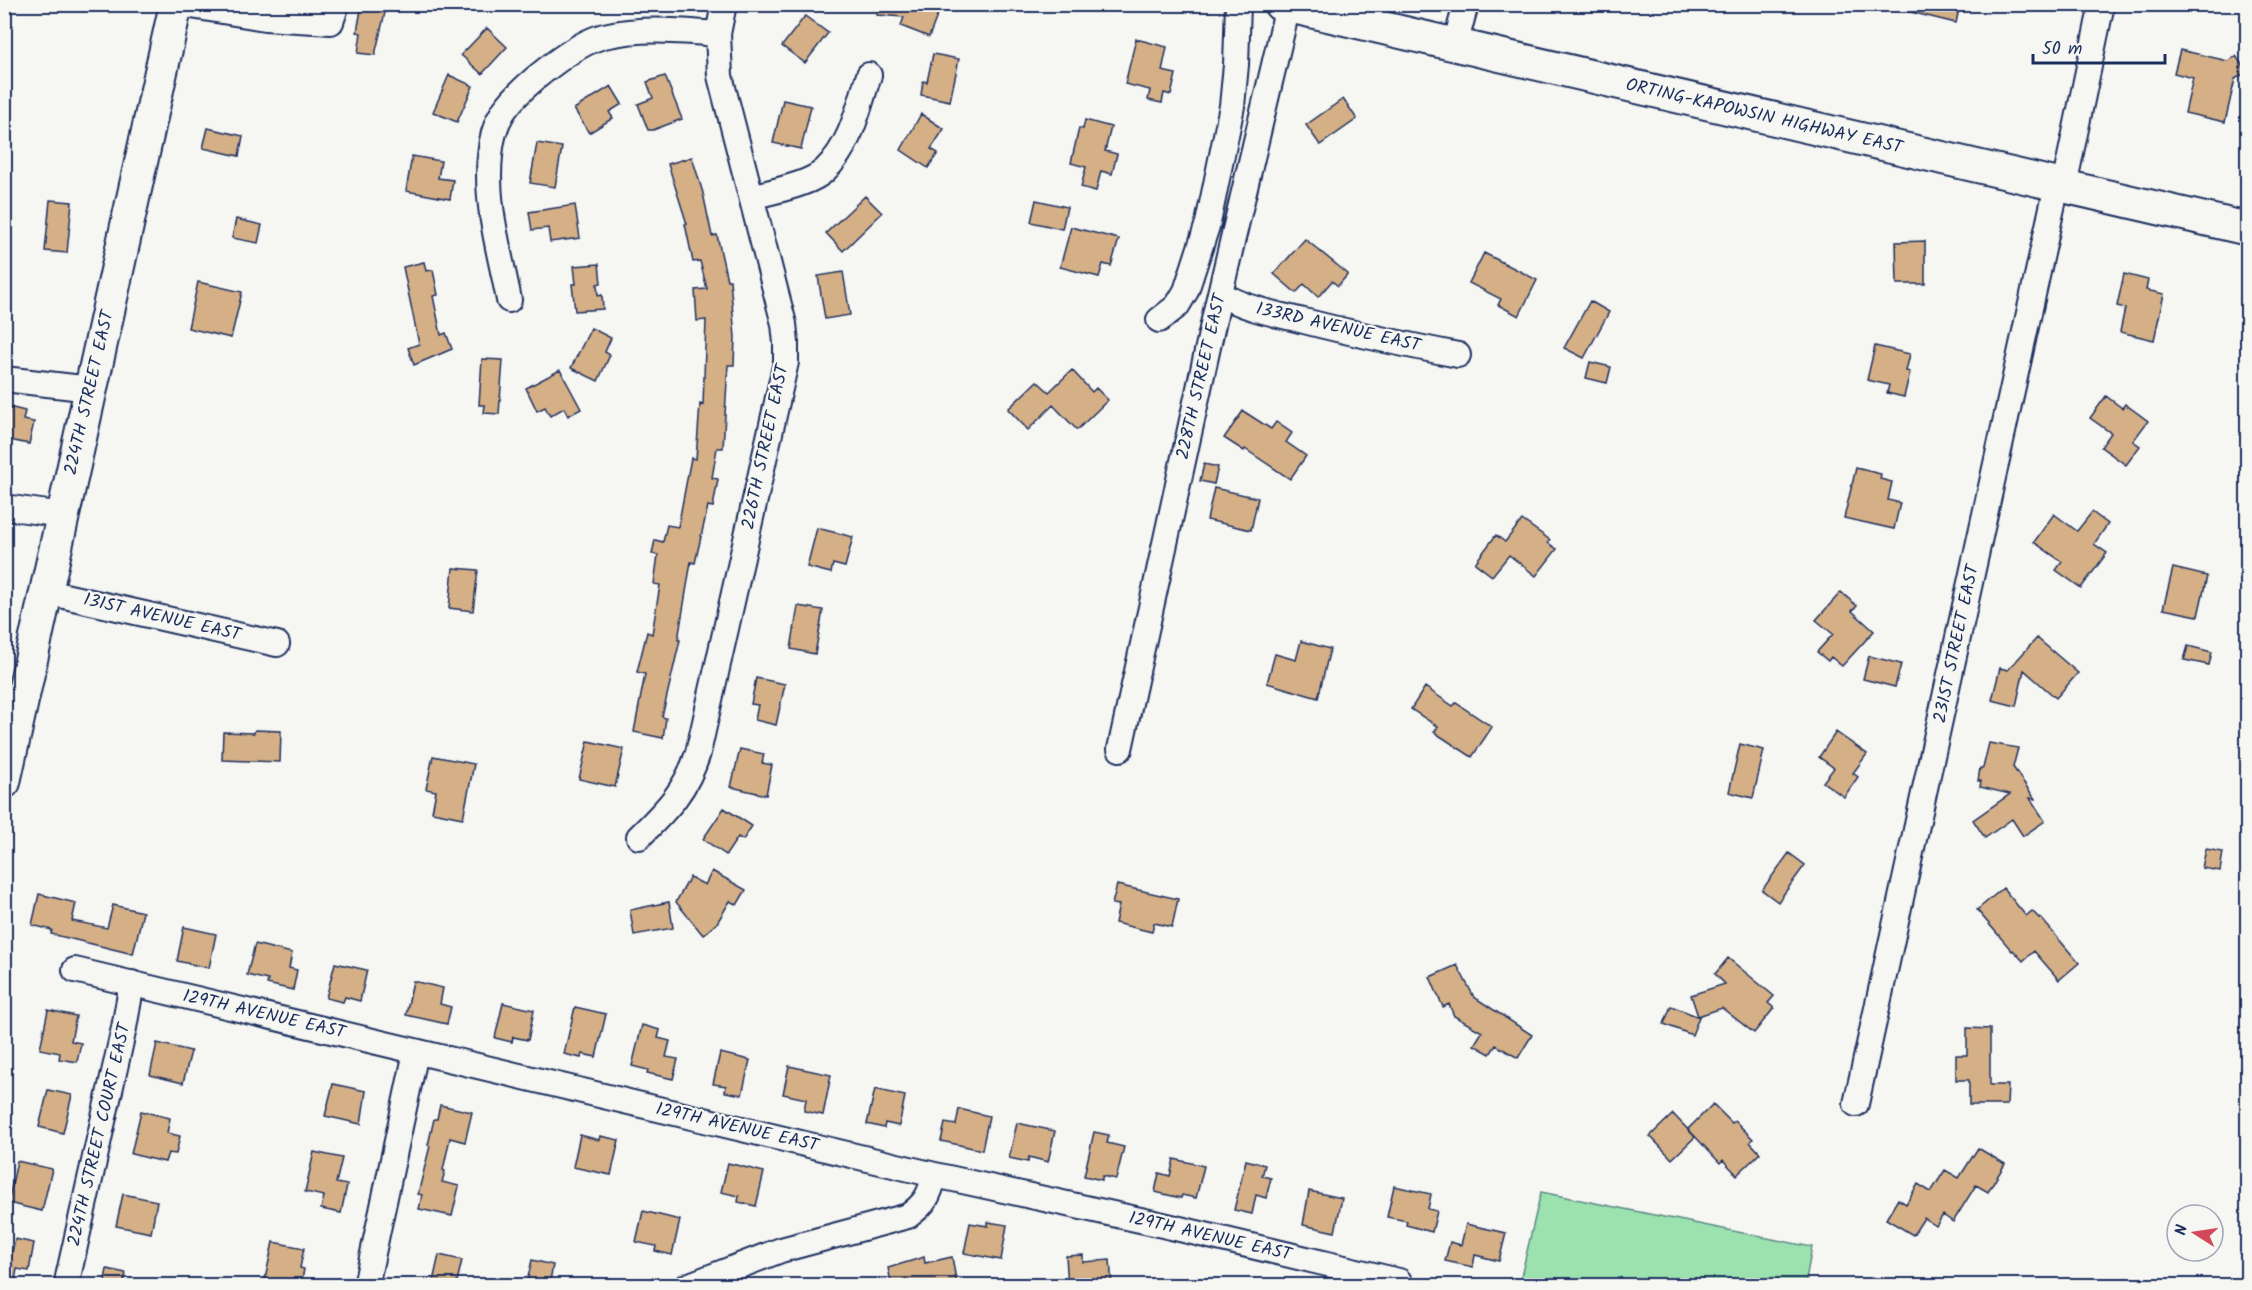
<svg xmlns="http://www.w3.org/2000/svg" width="2252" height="1290" font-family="Kalam,sans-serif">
	<rect width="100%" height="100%" fill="#f6f6f2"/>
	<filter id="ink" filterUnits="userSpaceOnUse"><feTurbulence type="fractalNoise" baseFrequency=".0167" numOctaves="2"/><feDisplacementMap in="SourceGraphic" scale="12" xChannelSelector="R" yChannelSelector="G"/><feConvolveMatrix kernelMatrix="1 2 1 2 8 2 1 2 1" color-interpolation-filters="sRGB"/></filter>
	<g filter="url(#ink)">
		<path fill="#9be2af" stroke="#5b8886" stroke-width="1.5" d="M1541,1192L1812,1247L1805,1285H1519Z"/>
		<path fill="#d5af86" stroke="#1b2f5e" stroke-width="1.5" d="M362,4H387L375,55L358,53L361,33L357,32Z
			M878,4H922L939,11L929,37L901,26L904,17L877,15Z
			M1903,4H1960L1956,23L1902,10Z
			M805,16L828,33L805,63L782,46Z
			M487,28L507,47L482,74L461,55Z
			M1136,39L1167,47L1162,71L1176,74L1171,95L1164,93L1162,103L1148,100L1150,90L1125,84Z
			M2180,50L2228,61L2236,56L2247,72L2235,79L2225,122L2185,113L2193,78L2174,73Z
			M933,54L959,59L950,101L921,95L923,81L927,82Z
			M449,75L473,86L457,122L433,112Z
			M665,76L682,119L653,130H648L638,104L653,98L647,82Z
			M611,86L622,104L609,112L613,118L589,133L574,109Z
			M1343,99L1357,119L1320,145L1306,125Z
			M783,100L811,106L801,149L773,143Z
			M921,114L944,129L931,149L938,153L928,168L901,150Z
			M1085,120L1111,127L1105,151L1117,154L1112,174L1101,171L1096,191L1081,187L1086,167L1071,163L1079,128L1083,129Z
			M208,128L243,136L239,156L203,148Z
			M537,143L562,147L555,187L530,183Z
			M412,156L441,161L438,178L453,180L450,199L406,191Z
			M692,157L703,193L712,236L717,235L727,280H730L735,337L734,365H728L723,448H717L712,478L718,479L713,507L708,506L695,563L691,562L678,640H680L662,717L666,718L663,738L634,732L645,674L637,672L647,632L652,634L660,585L654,584L658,555L652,554L655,540L663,542L667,525L678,527L691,458L696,459L700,404L703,405L706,320L697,321L695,290L707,289L700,261L693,262L685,224H687L668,164Z
			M865,196L882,213L843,251L826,233Z
			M50,200L72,202L67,253L45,251Z
			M1036,200L1067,207L1062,229L1031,222Z
			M575,205L580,238L550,242L548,228L532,230L529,212Z
			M236,219L262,225L258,243L232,238Z
			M1071,227L1119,239L1111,266L1103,264L1099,277L1060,267Z
			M1305,239L1348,274L1338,286L1332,281L1318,297L1304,284L1296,293L1274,274Z
			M1925,241V284H1897L1896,242Z
			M1484,253L1537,280L1519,316L1498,305L1501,299L1469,283Z
			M424,262L426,271L433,270L438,295L433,296L441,335L446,333L452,349L414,365L408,348L419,344L403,267Z
			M599,264L601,283L597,284L598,296L602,295L603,309L575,311L572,284H576L574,266Z
			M843,272L850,315L825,319L818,276Z
			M2124,274L2148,280L2146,290L2164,294L2154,340L2120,332L2125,308L2117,306Z
			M198,282L242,292L231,338L188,328Z
			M1590,301L1609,312L1584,358L1564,348Z
			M591,328L611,338L605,352L610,355L598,381L571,368Z
			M1875,346L1910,354L1906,371L1910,372L1904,397L1887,393L1889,385L1867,380Z
			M482,359L503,360L499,414L484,413L485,405H479Z
			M1590,362L1611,367L1607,383L1586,378Z
			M560,370L581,409L568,416L564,408L550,416L545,407L537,411L526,388Z
			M1072,370L1092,392L1096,388L1108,400L1077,430L1053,405L1028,430L1008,409L1037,381L1049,392Z
			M2106,396L2122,408L2125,404L2148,421L2133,441L2140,446L2126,465L2101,447L2111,433L2090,418Z
			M9,407L25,411L23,420L34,422L29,444L4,439V427Z
			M1243,411L1271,429L1276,422L1292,433L1286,442L1306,456L1290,479L1245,449L1244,451L1224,438Z
			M1204,464L1218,467L1214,484L1200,481Z
			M1856,468L1881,474L1880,479L1892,482L1888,500L1900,503L1894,529L1844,518Z
			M1214,488L1258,498L1251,530L1207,520Z
			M2092,512L2108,524L2094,544L2107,553L2081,588L2056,570L2062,562L2034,542L2054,514L2077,531Z
			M1522,520L1550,540L1548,543L1557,549L1536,576L1509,555L1492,576L1475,563L1496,535L1505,542Z
			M817,528L853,537L845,567L833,564L831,573L807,567Z
			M453,568L478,570L473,611L449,608Z
			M2173,568L2207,576L2198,616L2163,609Z
			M1841,592L1857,606L1852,611L1874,631L1842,666L1831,657L1828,661L1817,652L1833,634L1816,620Z
			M798,606L823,610L815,654L791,649Z
			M2037,638L2078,673L2056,698L2024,670L2016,706L1992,700L2000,668L2008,670Z
			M1301,641L1330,649L1318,698L1267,683L1275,654L1296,660Z
			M2188,646L2212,652L2209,665L2184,660Z
			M1869,656L1901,664L1895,687L1863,679Z
			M756,678L785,684L776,725L755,720L758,705L751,704Z
			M1425,687L1453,706L1456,703L1492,727L1472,757L1434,732L1438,727L1411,709Z
			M255,730L281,731L280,762L222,760L223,732L254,733Z
			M1836,732L1867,754L1853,773L1858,777L1844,797L1823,782L1834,768L1819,757Z
			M588,741L624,749L615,787L579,779Z
			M1989,743L2018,748L2013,767L2035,799L2030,798L2045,821L2023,836L2012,819L1985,838L1973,820L2010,794L1980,787L1981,781H1978L1980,768H1983Z
			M1740,744L1764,750L1753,798L1729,792Z
			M740,749L764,754L762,763L772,765L766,795L731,787Z
			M433,756L474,764L463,818L432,812L436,791L426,789Z
			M724,808L752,826L743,840L738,837L726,855L703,839Z
			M2206,849L2223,852L2220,871L2202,868Z
			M1789,853L1805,865L1778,902L1762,890Z
			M712,871L746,890L737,905L730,901L717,923L703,935L676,902L690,877L705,885Z
			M1117,885L1178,899L1172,927L1154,923L1152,932L1115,923L1119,905L1112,904Z
			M2003,888L2026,916L2032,911L2039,918L2040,917L2079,963L2059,980L2034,951L2023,961L2013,950L2012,951L1977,910Z
			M39,894L76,903L72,921L107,928L113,905L143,912L133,954L51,934L52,930L32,925Z
			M669,902L673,928L634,935L630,910Z
			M184,927L216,934L209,968L177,961Z
			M255,944L292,953L289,968L297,970L293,990L267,984L268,980L247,975Z
			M1728,958L1774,996L1768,1003L1774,1008L1754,1033L1722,1008L1698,1016L1691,995L1725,984L1715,974Z
			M335,963L367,970L360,1001L345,997L343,1002L326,998Z
			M1457,965L1474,997L1532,1035L1518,1058L1496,1045L1490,1054L1474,1045L1482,1032L1454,1016L1449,1004L1443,1007L1430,977Z
			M413,981L443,988L440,1004L451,1007L447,1024L406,1015Z
			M503,1003L534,1010L528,1040L513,1037L512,1042L495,1038Z
			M1671,1006L1699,1017L1692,1035L1664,1024Z
			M575,1007L606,1014L596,1057L582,1054L581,1058L564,1054Z
			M48,1010L76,1016L71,1041L81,1043L77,1062L59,1059L60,1053L40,1049Z
			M642,1025L660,1030L658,1038L670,1041L666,1057L678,1059L673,1079L647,1073L648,1070L632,1066Z
			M1967,1028L1990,1029V1085H2008L2007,1105H1969V1080H1956V1055H1967Z
			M157,1043L191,1051L183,1083L150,1075Z
			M720,1053L750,1060L742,1095L725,1092L726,1086L713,1084Z
			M789,1066L831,1075L823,1115L804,1111L806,1099L783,1094Z
			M333,1084L366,1091L361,1124L325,1116Z
			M875,1089L905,1096L899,1126L885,1123L884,1128L867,1124Z
			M48,1090L72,1095L63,1133L39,1127Z
			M1713,1104L1732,1123L1735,1121L1753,1139L1750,1142L1760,1153L1737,1175L1723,1160L1720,1163L1688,1129Z
			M440,1105L472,1112L465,1142L450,1138L443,1170L445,1171L442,1182L459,1186L452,1216L419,1209L422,1195L418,1194L430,1146L428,1145L434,1119H437Z
			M959,1109L989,1116L982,1150L941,1141L945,1123L956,1125Z
			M141,1111L170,1118L167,1133L180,1136L176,1154L168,1153L165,1162L131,1154Z
			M1673,1114L1695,1137L1672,1159L1650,1136Z
			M1017,1123L1055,1131L1048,1162L1029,1157L1028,1162L1009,1158Z
			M1094,1132L1109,1135L1107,1143L1124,1147L1116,1179L1102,1176V1180L1084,1176Z
			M580,1135L599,1140L600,1136L619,1140L611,1175L573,1167Z
			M1978,1148L2005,1164L1988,1192L1976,1185L1953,1222L1943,1215L1936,1226L1924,1218L1913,1235L1886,1219L1898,1199L1906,1204L1918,1184L1931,1192L1945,1170L1959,1178Z
			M314,1152L342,1158L336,1183L347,1185L341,1213L321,1209L324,1196L305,1192Z
			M1174,1159L1204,1166L1196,1198L1182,1195L1181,1198L1155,1192L1159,1173L1170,1176Z
			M1246,1160L1265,1165L1262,1176L1271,1178L1266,1198L1256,1195L1252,1214L1234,1210Z
			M17,1161L52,1169L42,1211L8,1203Z
			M728,1163L764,1172L756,1206L738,1202L739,1196L721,1192Z
			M1394,1186L1431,1194L1428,1209L1437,1211L1432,1232L1406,1225L1407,1221L1387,1217Z
			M1309,1191L1342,1198L1335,1232L1303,1225Z
			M123,1194L157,1201L151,1233L116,1226Z
			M643,1211L680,1220L672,1255L655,1251L656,1246L636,1242Z
			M988,1222L1007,1225L1001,1260L964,1253L970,1223L988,1226Z
			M1466,1224L1506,1233L1499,1261L1475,1255L1473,1267L1445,1261L1450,1242L1461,1245Z
			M15,1239L34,1243L29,1271L17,1269L14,1286H4V1250L12,1252Z
			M273,1242L304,1248L300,1268L304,1269L301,1286L265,1279Z
			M439,1255L462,1260L456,1286H432Z
			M1083,1255V1262L1110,1260L1112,1286H1068L1066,1256Z
			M924,1257L925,1263L952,1257L957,1286H892L888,1268Z
			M532,1260L553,1265L549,1286H526Z
			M107,1269L126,1273L123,1286H104Z"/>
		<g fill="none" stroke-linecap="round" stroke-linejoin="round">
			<defs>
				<path id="minor" d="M179,4L265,18L331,22L337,4
					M1455,45L1466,4
					M2064,186L2102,4
					M752,197C772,191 810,185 825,170C851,146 859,106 869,75
					M1221,294C1246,309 1276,314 1304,321C1355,334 1407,345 1458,355
					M509,300C500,253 485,204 490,156C491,141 495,125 503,112C520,87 575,43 604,36C642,27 679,31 718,34
					M1159,320L1177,306L1186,291L1208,223L1232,106L1236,65L1238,4
					M4,379L91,389
					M4,507L63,515
					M47,592L277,644
					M1120,749L1217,306L1288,6
					M639,837C667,809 686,791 698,753L786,362V343L784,324L720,76L718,34L724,4
					M75,970L935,1175L1163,1225L1399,1281
					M1856,1104L2057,185
					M66,1286L124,1028L132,983
					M366,1286L416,1052
					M687,1286L781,1250L908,1216C926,1203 929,1196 935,1175"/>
				<path id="major" d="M1280,4L2248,229
					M4,782L176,4"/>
			</defs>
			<use href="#minor" stroke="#1b2f5e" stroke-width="28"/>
			<use href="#major" stroke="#1b2f5e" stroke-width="36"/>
			<use href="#minor" stroke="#f6f6f2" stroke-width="24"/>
			<use href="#major" stroke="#f6f6f2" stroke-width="32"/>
		</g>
	</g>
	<g text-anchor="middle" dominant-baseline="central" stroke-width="4.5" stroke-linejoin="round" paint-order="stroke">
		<g font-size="18" fill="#1b2f5e" stroke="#f6f6f2">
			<text transform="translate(1764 117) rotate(13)">ORTING-KAPOWSIN HIGHWAY EAST</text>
			<text transform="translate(1338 328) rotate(13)">133RD AVENUE EAST</text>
			<text transform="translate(1202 377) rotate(-77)">228TH STREET EAST</text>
			<text transform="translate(90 393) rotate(-77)">224TH STREET EAST</text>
			<text transform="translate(766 447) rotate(-78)">226TH STREET EAST</text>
			<text transform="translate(162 618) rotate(13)">131ST AVENUE EAST</text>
			<text transform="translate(1957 644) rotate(-78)">231ST STREET EAST</text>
			<text transform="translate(264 1015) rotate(13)">129TH AVENUE EAST</text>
			<text transform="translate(737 1128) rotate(13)">129TH AVENUE EAST</text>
			<text transform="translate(100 1135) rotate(-77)">224TH STREET COURT EAST</text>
			<text transform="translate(1210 1237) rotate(13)">129TH AVENUE EAST</text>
		</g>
	</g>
	<rect width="2252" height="1290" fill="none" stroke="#f6f6f2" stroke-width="24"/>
	<rect x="12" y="12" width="2228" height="1266" fill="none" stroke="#1b2f5e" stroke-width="2" filter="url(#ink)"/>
	<g transform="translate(2195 1233) rotate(282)"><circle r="28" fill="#f6f6f2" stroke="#9ea6b7" stroke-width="1.5"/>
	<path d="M0-4.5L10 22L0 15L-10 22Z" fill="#d1495b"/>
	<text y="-9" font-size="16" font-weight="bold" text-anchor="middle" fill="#1b2f5e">N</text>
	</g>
	<path d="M2033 54v9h132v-9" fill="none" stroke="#1b2f5e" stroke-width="3"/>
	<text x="2042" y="54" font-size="18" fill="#1b2f5e" stroke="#f6f6f2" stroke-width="4.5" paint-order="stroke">50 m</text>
</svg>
